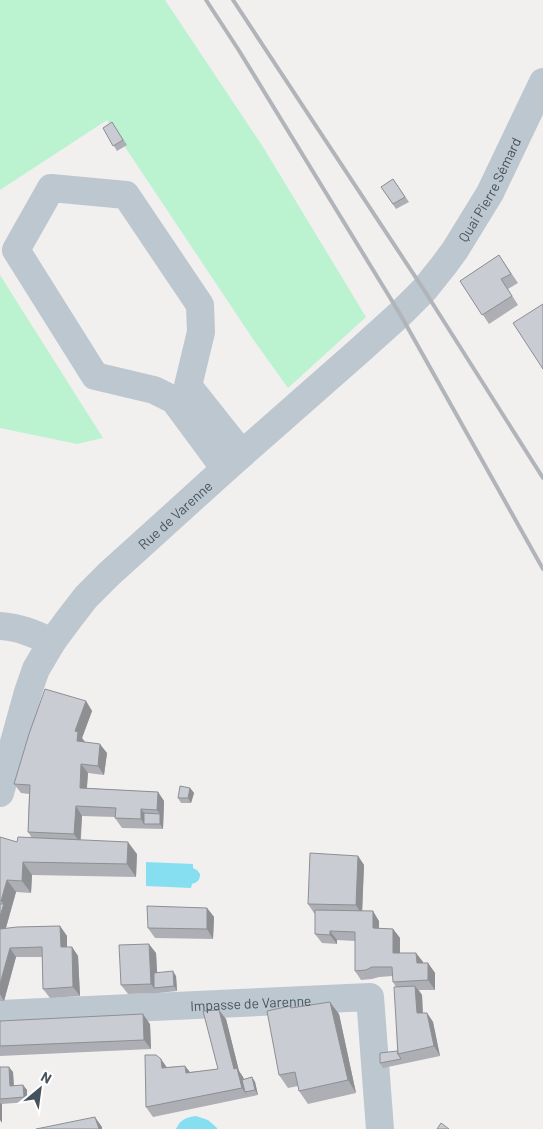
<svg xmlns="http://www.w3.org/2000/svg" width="543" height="1129" font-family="Barlow,sans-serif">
	<rect width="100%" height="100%" fill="#f2efef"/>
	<path fill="#bbf2cf" d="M0,0H165L263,147L366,317L288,388L253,339L107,120L0,190Z
		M0,275L103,438L77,444L0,428Z"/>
	<path fill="#86def1" d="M146,862L193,864V868L197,870L200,874C200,880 198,882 192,884L191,888L146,886Z
		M196,1116L208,1120L217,1128V1129H176C180,1120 186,1117 196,1116Z"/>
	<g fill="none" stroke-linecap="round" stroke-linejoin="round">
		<g stroke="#bcc7cf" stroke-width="28">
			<path d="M225,469L174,400L154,390L95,376L16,250L51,188L126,195L200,305L201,332L188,386L242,454"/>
			<path d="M0,626C19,627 35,634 52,642"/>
			<path id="s1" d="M0,793L28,692L36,669L52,642L69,619L86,597L109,574L225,469L359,351L400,314L424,290L444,265L455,250L490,193L543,82"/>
			<path id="s2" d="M0,1014L370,997L380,1129"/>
		</g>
		<path stroke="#b1b5ba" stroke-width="4" d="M206,0L238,49L400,314L543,569
			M233,0L424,290L543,478"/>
	</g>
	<path fill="#adafb5" d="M112,122L127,145L117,151L103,128Z
		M393,179L409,202L396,209L381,187Z
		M499,255L518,283L508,289L518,305L489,324L460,281Z
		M86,701L92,711L82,738L85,742L107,753L104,775L88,773L87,788L158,792L164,801L163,829L122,828L115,818V817L82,816L81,840L137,854L136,877L32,875L31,893L16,892L6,928L60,926L67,936V947H72L78,956L80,996L50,998L43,989L42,957H16L4,1001H0V837L17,842L32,838L28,832L29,794L21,793L14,784Z
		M190,788L194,793L191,803H181L178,798Z
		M358,856L364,865L362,911L379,921V928L393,929L400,938V953H416L423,962V963H428L435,973V990H419L422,995L423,1013H427L433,1022L440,1056L383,1068L380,1063L397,1051L396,987L393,982V976L379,977L372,979L361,980L355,971V941L337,940V944L322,943L315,934V914L314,913L308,904Z
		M207,908L214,917L213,939L155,938L148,928Z
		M156,953L157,973L176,976L177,991L158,993L128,994L121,985Z
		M290,1006L292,1008L339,1014L356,1093L308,1104L299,1091L298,1086L288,1088L279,1075Z
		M226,1019L239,1071L243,1077L244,1079L252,1077L255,1082L258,1095L153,1117L146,1107L167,1067L185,1066L190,1072L218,1069Z
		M0,1021L150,1024L151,1049L0,1056Z
		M0,1067L13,1072L14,1086L23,1085L27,1090V1102L2,1104L0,1102Z"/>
	<path fill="#8d8f93" d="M86,701L92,711L82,738L85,742L77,741L75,731Z
		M100,744L107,753L104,775L98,766Z
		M81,764L88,773L86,797L80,788Z
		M190,788L194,793L191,803L188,798Z
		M158,792L164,801L163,829L160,824V814L157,810Z
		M76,806L82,816L80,843L74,834Z
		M141,809L148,818L144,824L141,819Z
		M128,842L137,854L136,877L127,864Z
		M358,856L364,865L362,915L356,905Z
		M23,862L32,875L31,893L22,881Z
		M7,880L16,892L3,938L0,934V916L4,904L1,901Z
		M207,908L214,917L213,939L207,929Z
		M373,911L379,921V937L373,928Z
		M60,926L67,936V956L61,947Z
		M393,929L400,938V962L393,953Z
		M330,931L337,940V944L330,935Z
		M149,944L156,953L158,988H154L151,984Z
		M72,947L78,956L80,996L73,987Z
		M10,948L16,957L4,1001L0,994V984Z
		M416,953L423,962V973L417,963Z
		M428,963L435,973V990L428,980Z
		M173,971L176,976L177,991L174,986Z
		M415,986L422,995L423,1022L417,1013Z
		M330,1002L339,1014L356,1093L348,1080Z
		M219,1010L226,1019L239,1071L243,1077L247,1092H245L248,1097L242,1088L234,1069Z
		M427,1013L433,1022L440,1056L434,1046Z
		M143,1014L150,1024L151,1049L144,1040Z
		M161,1059L168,1069L162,1068Z
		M185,1066L192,1075L186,1073Z
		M9,1067L13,1072L14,1091L10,1086Z
		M252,1077L255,1082L258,1095L255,1090Z
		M23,1085L27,1090V1102L24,1097Z
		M0,1102L2,1104V1123L0,1120Z
		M95,1117L102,1127V1129H99Z"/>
	<path fill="#c9ccd2" stroke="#8d8f93" d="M112,122L123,140L113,146L103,128Z
		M393,179L405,197L393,204L381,187Z
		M499,255L511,274L501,279L512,296L482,315L460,281Z
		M543,304V369L513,323Z
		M45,689L86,701L75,731L78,732L77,741L100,744L98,766L81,764L80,788L158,792L157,810L141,809V819L115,818L116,808L76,806L74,834L28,832L30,785L14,784L29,734Z
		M180,786L190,788L188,798H178Z
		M144,813L160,814V824H144Z
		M0,837L17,842L18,837L128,842L127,864L23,862L22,881L7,880L1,901H0Z
		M310,853L358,856L356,905L308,904Z
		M0,904H4L0,916Z
		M147,906L207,908V929L148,928Z
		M315,910L373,911V928L393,929V953H416L417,963H428V980L393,982L392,967H372L366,970L355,971V932L330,931V935L315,934Z
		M60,926L61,947H72L73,987L43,989L42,947L10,948L0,984V929L17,927Z
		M149,944L151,984L121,985L119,945Z
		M173,971L174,986L154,988V973Z
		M415,986L417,1013H427L434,1046L398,1054L394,987Z
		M330,1002L348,1080L299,1091L295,1072L279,1075L267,1011L290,1006L291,1008Z
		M219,1010L234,1069L237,1068L242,1088L146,1107L145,1055H156L161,1059L162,1068L185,1066L186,1073L218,1069L203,1011Z
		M143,1014L144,1040L0,1046V1021Z
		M397,1051L398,1054L401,1059L380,1063V1053Z
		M0,1067H9L10,1086L23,1085L24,1097L0,1099Z
		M252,1077L255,1090L245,1092L242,1080Z
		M95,1117L99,1129H36Z
		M441,1123L449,1129H437Z"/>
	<g text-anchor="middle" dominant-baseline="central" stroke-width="4" stroke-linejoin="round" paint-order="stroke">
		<g font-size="14" fill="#46535e" stroke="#fff">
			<text stroke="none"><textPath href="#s1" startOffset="794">Quai Pierre Sémard</textPath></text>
			<text stroke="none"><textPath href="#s1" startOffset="338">Rue de Varenne</textPath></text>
			<text stroke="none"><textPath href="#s2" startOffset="251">Impasse de Varenne</textPath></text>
		</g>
	</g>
	<g transform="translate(40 1089) rotate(29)" stroke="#ffffff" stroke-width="4" paint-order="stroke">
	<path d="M0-4L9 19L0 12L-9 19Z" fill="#46535e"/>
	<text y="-8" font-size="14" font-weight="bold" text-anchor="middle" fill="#46535e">N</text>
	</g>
</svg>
